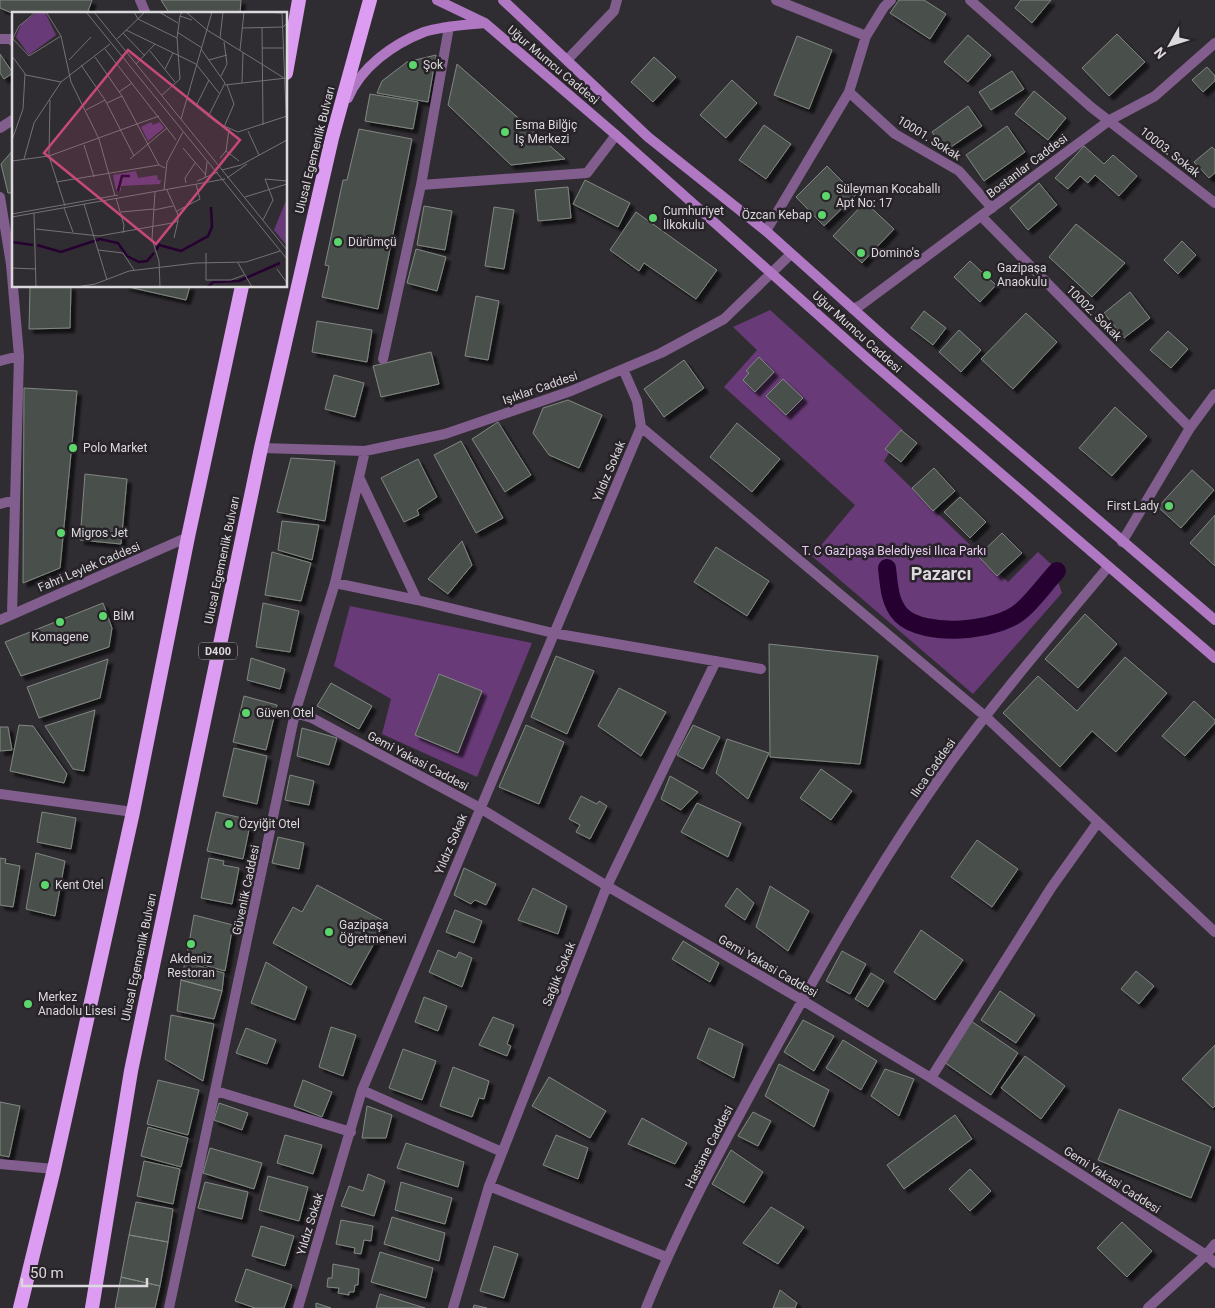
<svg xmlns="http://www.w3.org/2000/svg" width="1215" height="1308" font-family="Roboto,sans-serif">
	<defs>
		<filter id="shadow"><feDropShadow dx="4.5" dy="4.5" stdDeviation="1" flood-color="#0009"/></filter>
	</defs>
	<rect width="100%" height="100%" fill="#302d32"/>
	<path fill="#683a77" d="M770,310L903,430L884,461L1008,582L1038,552L1052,565L1062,593L973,694L812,556L855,505L724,387L757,350L733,327Z
		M350,606L532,643L477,777L382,734L391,699L334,666Z"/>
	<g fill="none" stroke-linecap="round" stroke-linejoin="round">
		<path stroke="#250031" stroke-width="18" d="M887,568C889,584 889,602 901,615C924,638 997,632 1021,611C1034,600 1045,584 1057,571"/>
	</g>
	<path fill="#4a504b" stroke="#818782" filter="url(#shadow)" d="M0,0H92L87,14H14L0,8Z
		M161,0H241L240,14H170Z
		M899,0H924L946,14L930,39L890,13Z
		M1021,0H1051L1032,23L1015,8Z
		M1117,34L1145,62L1109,96L1082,68Z
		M968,35L991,55L968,82L944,62Z
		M797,36L832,50L809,109L774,95Z
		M0,54L13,73L4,79L0,73Z
		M436,55L428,102L377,93L382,81L407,62Z
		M654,57L676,77L653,102L631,82Z
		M457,64L565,159L511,165L448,105Z
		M1207,67L1215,76V81L1203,92L1192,80Z
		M1012,71L1024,89L991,110L979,92Z
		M732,80L757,103L726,138L700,115Z
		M1034,91L1066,118L1048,140L1015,114Z
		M370,94L418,102L413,129L365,121Z
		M968,106L982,126L945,151L932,132Z
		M764,125L791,144L766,179L739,160Z
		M1007,126L1025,152L984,181L966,155Z
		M359,129L412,139L378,309L322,297L329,266L325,265L343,180H347Z
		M1084,146L1104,164L1113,155L1137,176L1119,196L1095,175L1088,183L1080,176L1068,189L1055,178Z
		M1212,147L1215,150V173L1209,178L1194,162Z
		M14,149V193H8L1,164Z
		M827,166L856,195L824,226L796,197Z
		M585,180L630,203L618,227L573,204Z
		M1039,183L1057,205L1028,230L1010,208Z
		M568,187L571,218L538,221L535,190Z
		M865,202L894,229L862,263L833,236Z
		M424,206L452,211L445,250L417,245Z
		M494,207L514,210L504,269L485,266Z
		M636,212L717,270L696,299L644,263L639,271L610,250Z
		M1076,224L1125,263L1092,297L1049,257Z
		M1182,241L1196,255L1178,274L1164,260Z
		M416,249L446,257L437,291L407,283Z
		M970,261L996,285L980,302L954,277Z
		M30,286H71L70,328L29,329Z
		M124,286H190L186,300Z
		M1130,292L1150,318L1124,338L1104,313Z
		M476,296L499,301L488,360L465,356Z
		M924,311L946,328L933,345L911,328Z
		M1026,313L1057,342L1013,389L981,359Z
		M317,321L372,330L367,362L312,352Z
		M959,330L981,350L961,372L939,352Z
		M1168,331L1188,349L1171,368L1150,350Z
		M431,352L439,384L381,397L373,366Z
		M759,357L774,372L755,392L743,380L749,373L746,371Z
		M684,360L704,388L664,417L644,389Z
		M334,375L364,383L355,417L325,409Z
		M783,379L803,398L786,415L766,396Z
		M24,388L77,391L60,568L23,583Z
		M568,400L602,415L579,468L549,455L533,433L543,408Z
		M1115,407L1147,436L1112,476L1079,448Z
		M498,422L531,475L505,492L472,439Z
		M737,423L780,459L752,492L710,457Z
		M901,430L917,443L901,462L885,449Z
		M461,441L503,518L476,533L434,455Z
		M291,458L335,461L325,521L277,512Z
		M418,459L437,497L417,510L419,515L404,522L381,478Z
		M934,468L955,491L933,511L912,488Z
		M1192,470L1214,490L1181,528L1158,507Z
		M85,474L127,479L121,544L80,540Z
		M960,497L986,522L970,538L944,512Z
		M1215,515V566L1190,543Z
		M282,521L319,525L312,560L278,550Z
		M1002,533L1022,553L997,576L978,556Z
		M462,541L472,565L448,594L428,579Z
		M716,547L769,581L747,616L694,582Z
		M272,552L311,563L301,601L265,595Z
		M103,603L112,628L109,647L21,676L5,642Z
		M263,603L299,611L290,652L256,647Z
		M1085,614L1117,644L1078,688L1045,659Z
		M769,644L878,656L860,764L770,757Z
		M556,656L594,671L567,734L531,717Z
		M1125,657L1167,693L1116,752L1092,731L1060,767L1003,713L1038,676L1077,711Z
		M251,658L285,669L280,689L247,680Z
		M108,659L100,698L39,718L27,687Z
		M439,674L482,691L458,753L415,735Z
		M331,683L372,706L359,729L317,706Z
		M619,688L666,712L641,756L598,726Z
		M244,696L277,705L266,750L233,742Z
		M1194,701L1215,720V723L1185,756L1162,736Z
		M95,710L84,771L73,769L45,726Z
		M19,725L33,726L67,774L64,783L10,771Z
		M526,725L564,742L539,804L499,787Z
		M693,725L720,737L703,769L677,755Z
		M0,727H8L12,750L0,751Z
		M302,728L337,738L329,765L297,756Z
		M727,739L769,753L748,799L716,773Z
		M234,748L267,756L257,804L223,796Z
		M821,769L852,791L831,820L800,798Z
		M290,775L314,781L309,805L285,800Z
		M670,776L698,792L681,810L661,799Z
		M581,796L597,804L599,801L607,806L590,839L576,832L580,825L569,819Z
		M697,803L741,823L728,857L681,832Z
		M42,812L76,818L71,849L37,842Z
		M216,812L251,820L243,859L207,851Z
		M278,837L304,843L299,869L272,863Z
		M977,840L1018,869L992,907L951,877Z
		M36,853L65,861L55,916L26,909Z
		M0,858L6,859L5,863L20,866L13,907L0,905Z
		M209,858L224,861L223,865L239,868L232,904L201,898Z
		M464,868L496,884L486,905L475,900L471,904L454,895Z
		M317,885L386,922L351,985L273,943L293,907L302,912Z
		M770,886L809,911L788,951L756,927Z
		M533,888L567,906L558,934L518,920Z
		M737,888L754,903L745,920L725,906Z
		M455,910L482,921L474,943L446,932Z
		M194,915L233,925L225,971L186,960Z
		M921,930L963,960L935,1000L894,972Z
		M683,941L719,963L710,982L672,959Z
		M438,950L456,958L459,952L472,958L462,987L429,972Z
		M842,951L866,964L850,994L826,981Z
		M185,962L224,973L222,991L181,980Z
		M266,962L307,987L295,1020L251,1003Z
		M1136,971L1154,986L1139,1004L1121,989Z
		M871,973L884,981L868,1007L855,999Z
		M181,980L222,991L214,1019L177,1011Z
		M1000,991L1035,1015L1016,1043L981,1020Z
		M424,997L447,1006L438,1031L415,1022Z
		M171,1015L214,1024L203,1081L165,1059Z
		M493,1017L514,1025L507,1044L511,1046L507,1056L479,1045Z
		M803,1020L834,1036L814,1071L784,1052Z
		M971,1021L1018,1053L991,1095L944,1062Z
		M331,1027L356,1035L343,1076L319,1067Z
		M246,1028L276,1040L267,1064L236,1053Z
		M709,1028L743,1044L734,1078L697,1058Z
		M843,1040L877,1061L861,1090L826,1068Z
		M1215,1045V1106L1213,1108L1182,1079Z
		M403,1049L436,1061L422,1100L389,1088Z
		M1025,1056L1065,1086L1041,1119L1001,1088Z
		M779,1064L829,1090L814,1127L765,1096Z
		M453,1067L489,1081L484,1099L479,1098L472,1117L440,1106Z
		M885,1069L914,1079L899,1116L871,1096Z
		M549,1077L606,1111L590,1138L532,1106Z
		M158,1080L199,1090L188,1135L147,1124Z
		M303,1080L332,1092L322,1117L294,1106Z
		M0,1102L20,1106L9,1157L0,1155Z
		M219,1103L248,1113L242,1130L214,1120Z
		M367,1106L392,1115L386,1138H362Z
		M1119,1109L1211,1147L1191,1198L1098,1160Z
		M753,1112L771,1121L758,1146L738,1136Z
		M955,1115L972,1139L904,1189L887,1165Z
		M642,1118L687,1143L675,1164L628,1144Z
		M148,1127L188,1138L181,1167L141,1156Z
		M285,1135L322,1145L313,1174L277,1163Z
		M556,1135L588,1148L578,1179L543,1165Z
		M406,1143L464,1162L458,1187L397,1168Z
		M210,1148L262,1163L254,1189L203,1173Z
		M731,1150L763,1172L744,1203L712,1184Z
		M144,1161L180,1169L173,1204L137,1196Z
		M970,1169L991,1191L970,1211L949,1189Z
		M368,1174L385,1181L374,1216L341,1206L349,1186L363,1191Z
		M268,1176L308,1187L299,1221L259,1210Z
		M205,1182L248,1192L242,1219L198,1208Z
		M401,1182L452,1198L445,1224L395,1210Z
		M136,1202L173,1209L168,1242L129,1235Z
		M771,1207L804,1227L778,1264L743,1243Z
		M392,1217L445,1233L439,1261L384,1244Z
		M341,1220L373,1226L371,1241L364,1240L361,1254L354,1253L355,1248L336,1244Z
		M1122,1222L1152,1251L1127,1277L1097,1248Z
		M261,1226L294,1236L285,1266L252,1256Z
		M129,1235L168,1242L160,1286L121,1277Z
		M494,1246L518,1254L504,1298L480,1291Z
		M380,1252L433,1268L426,1298L371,1282Z
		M333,1264L359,1269L358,1285H355L354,1292H349V1295L338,1293L339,1288L327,1287L328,1278H332Z
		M246,1269L292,1285L284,1308H255L235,1301Z
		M121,1277L160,1286L155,1308H115Z
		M780,1290L797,1303L795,1308H773Z
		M380,1294L425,1308H376Z
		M316,1303L331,1308H316Z
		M474,1305L487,1308H473Z"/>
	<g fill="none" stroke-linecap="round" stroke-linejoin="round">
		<path stroke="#815e8e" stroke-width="10" d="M140,0L146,14
			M776,0L866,36
			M970,0L1091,107L1215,203
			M0,39H10L14,42
			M567,60L614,11L617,0
			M849,92L895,134L959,171L992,208
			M0,128L14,119
			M421,185L587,173L616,135
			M981,216L1190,428
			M766,231L849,92L866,36L884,7L891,0
			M11,264L19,356L12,614
			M383,359L421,185L449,27
			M0,361L19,356
			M641,427L986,717L1215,932
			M261,448L365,451L445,434L571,391L661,353L724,319L791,254
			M359,477L417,600
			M0,504L15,500
			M1122,542L1190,428L1215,394
			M335,583L417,600L553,633L761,669
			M0,620L188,537
			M295,713L312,718L480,808L607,886L802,1000L931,1078L1206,1255L1215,1263
			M0,794L133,812
			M931,1078L1051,888L1098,822
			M362,1090L502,1152
			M216,1091L351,1132
			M0,1164L54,1169
			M489,1186L666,1257
			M169,1308L295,713L335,583L365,451
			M298,1308L362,1090L641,427L637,401L623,369
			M453,1308L489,1186L607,886L716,661
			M646,1308C678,1228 720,1151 761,1075C819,969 878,864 948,766C998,697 1054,632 1108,567
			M1148,1308L1206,1255L1215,1244"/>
		<path stroke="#815e8e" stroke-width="10" d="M0,197L11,264
			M853,309L861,305L1110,120L1155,96L1215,43"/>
		<path stroke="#b077c3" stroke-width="10" d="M437,0L485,23L616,135L870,361L1215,658
			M503,0L648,137L766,231L889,341L1215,620
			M348,98C361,67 393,44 424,32C443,26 465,25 485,23"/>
		<path stroke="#dc9cf1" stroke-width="14" d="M286,73L299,0
			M20,1308L54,1169L133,812L188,537L242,286
			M92,1308L131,1071L261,448L332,138L370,0"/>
	</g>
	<g fill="#5cd56d" stroke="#272328" stroke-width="2">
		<circle cx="413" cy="65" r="5"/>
		<circle cx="505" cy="132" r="5"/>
		<circle cx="826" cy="196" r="5"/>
		<circle cx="822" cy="215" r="5"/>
		<circle cx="653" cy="218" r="5"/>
		<circle cx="338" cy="242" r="5"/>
		<circle cx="861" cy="253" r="5"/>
		<circle cx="987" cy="275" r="5"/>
		<circle cx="73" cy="448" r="5"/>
		<circle cx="1169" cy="506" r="5"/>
		<circle cx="61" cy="533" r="5"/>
		<circle cx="103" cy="616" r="5"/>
		<circle cx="60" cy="622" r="5"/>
		<circle cx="246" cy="713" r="5"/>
		<circle cx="229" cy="824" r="5"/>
		<circle cx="45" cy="885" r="5"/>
		<circle cx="329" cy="932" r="5"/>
		<circle cx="191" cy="944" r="5"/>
		<circle cx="28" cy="1004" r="5"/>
	</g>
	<g text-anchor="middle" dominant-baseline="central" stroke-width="5" stroke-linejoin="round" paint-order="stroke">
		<rect fill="#272328" stroke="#a6a2a7" stroke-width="1" x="199" y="642.5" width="38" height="17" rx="4"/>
		<g font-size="11" font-weight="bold" fill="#dcd9dd">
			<text x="218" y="651">D400</text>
		</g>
		<g font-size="12" fill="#dcd9dd" stroke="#272328" text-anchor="start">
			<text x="423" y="65">Şok</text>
			<text x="515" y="125">Esma Bilğiç<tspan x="515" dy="14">Iş Merkezi</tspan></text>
			<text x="836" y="189">Süleyman Kocaballı<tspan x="836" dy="14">Apt No: 17</tspan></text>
			<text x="663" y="211">Cumhuriyet<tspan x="663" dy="14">İlkokulu</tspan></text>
			<text x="812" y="215" text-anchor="end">Özcan Kebap</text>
			<text x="348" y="242">Dürümçü</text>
			<text x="871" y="253">Domino's</text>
			<text x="997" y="268">Gazipaşa<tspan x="997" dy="14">Anaokulu</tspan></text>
			<text x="83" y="448">Polo Market</text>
			<text x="1159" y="506" text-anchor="end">First Lady</text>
			<text x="71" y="533">Migros Jet</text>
			<text x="113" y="616">BİM</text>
			<text x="60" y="637" text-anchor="middle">Komagene</text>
			<text x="256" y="713">Güven Otel</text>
			<text x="239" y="824">Özyiğit Otel</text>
			<text x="55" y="885">Kent Otel</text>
			<text x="339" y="925">Gazipaşa<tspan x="339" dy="14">Öğretmenevi</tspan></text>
			<text x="191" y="959" text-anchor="middle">Akdeniz<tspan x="191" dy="14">Restoran</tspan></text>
			<text x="38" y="997">Merkez<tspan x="38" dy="14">Anadolu Lisesi</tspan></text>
		</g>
		<g font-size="12" fill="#dcd9dd" stroke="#272328">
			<text transform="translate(553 65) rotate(40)">Uğur Mumcu Caddesi</text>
			<text transform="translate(929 138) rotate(32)">10001. Sokak</text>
			<text transform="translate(315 150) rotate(-76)">Ulusal Egemenlik Bulvarı</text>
			<text transform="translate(1170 152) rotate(38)">10003. Sokak</text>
			<text transform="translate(1027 166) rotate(-37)">Bostanlar Caddesi</text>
			<text transform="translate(1094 313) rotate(45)">10002. Sokak</text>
			<text transform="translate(857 332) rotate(42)">Uğur Mumcu Caddesi</text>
			<text transform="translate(540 388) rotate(-19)">Işıklar Caddesi</text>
			<text transform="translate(609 471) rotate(-67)">Yıldız Sokak</text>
			<text transform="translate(222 560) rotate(-78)">Ulusal Egemenlik Bulvarı</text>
			<text transform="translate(89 567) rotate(-23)">Fahri Leylek Caddesi</text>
			<text transform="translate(418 761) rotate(28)">Gemi Yakasi Caddesi</text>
			<text transform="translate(933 768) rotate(-55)">Ilıca Caddesi</text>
			<text transform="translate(451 844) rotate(-67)">Yıldız Sokak</text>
			<text transform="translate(246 890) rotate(-78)">Güvenlik Caddesi</text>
			<text transform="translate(139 957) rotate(-78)">Ulusal Egemenlik Bulvarı</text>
			<text transform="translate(768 966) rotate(30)">Gemi Yakasi Caddesi</text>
			<text transform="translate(559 974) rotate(-68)">Sağlık Sokak</text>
			<text transform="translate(709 1147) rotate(-63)">Hastane Caddesi</text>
			<text transform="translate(1112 1180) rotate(33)">Gemi Yakasi Caddesi</text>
			<text transform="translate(310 1224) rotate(-73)">Yıldız Sokak</text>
		</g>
		<g font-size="12" fill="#e7caf2" stroke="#272328">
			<text x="894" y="551">T. C Gazipaşa Belediyesi Ilıca Parkı</text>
		</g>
		<g font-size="18" font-weight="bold" fill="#dcd9dd" stroke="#272328">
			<text x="941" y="573">Pazarcı</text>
		</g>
	</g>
	<g transform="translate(12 12)">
		<rect width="275" height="275" fill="#302d32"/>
		<path d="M26,0H33L44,23L17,43L4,25L9,12ZM139,110L141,113L148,110L152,116L136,129L129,115ZM124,159L126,166L145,163L146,168H149L148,172L109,174V179L104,178L101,163ZM275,186V234L262,218Z" fill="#683a77"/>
		<path fill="none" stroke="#250031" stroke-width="2.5" d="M106,179L110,164H118M0,230L21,233M25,233L49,240L88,227L106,231L115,244L127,250L135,249L142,241M144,238L147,233L169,239L196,224L200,215L199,195M196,275L201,270L227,269L268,251"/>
		<path fill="none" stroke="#757276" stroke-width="1" d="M34,0L49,24L59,70L87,127L103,184M74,0L275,247M82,0L275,238M122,0L126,7L165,26M147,0L166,11M170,0L168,4L180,8M174,0L195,18L272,66M250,0L270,1M270,0L275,123M168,4L165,26L168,67M230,16L271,15L275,11M250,16L251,113M114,18L184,52L207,81M165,20L190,36M111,21L133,44M208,26L211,0M1,27L17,44L49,24M105,27L133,0M0,28L7,14L24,0M250,36H271M93,37L164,128M189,37L213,71L196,105M228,38L232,0M138,39L163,70M0,44L14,63L49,70M83,45L110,84L147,153L153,156M57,48L79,25M197,48L215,43M124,52L143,32M69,53L93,88L122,144M153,57L161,41M209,64L215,52L212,30M230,71L231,41M213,73L275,66M107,80L120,71M150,83L168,67M175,87L205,111L226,120L275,104M38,88L37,144L53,194M95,91L110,84M184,94L197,68M74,98L93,88M169,107L200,0M212,115L222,92L215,73M236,119L247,143M0,128L11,97L13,62M72,133L82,165M171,136L193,162M214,139L227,149M208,146L214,139L217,117M12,147L22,111L49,70L98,32M118,147L155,116M0,149L37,144L147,104M210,158L229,153L275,128M193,166L195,150M215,166L235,152M253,167L275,169M185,169L206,160M44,170L147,153M174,171L173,166L183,151M152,178L155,150L171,120M143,180L140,227L147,249L148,275M233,185L275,172M104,186L112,213L111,221M72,192L95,268M52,196L61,220M142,198L161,194M165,199L188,187L184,172M109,200L142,197M22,201L24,275M0,202L106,183M0,205L213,167M251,208L261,188L253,167M24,217L87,224L160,211L166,209V203L155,178M162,226L166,209M86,238L111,241L122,258M194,241V268H219L232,263M226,251L240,275M0,256L24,257M265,257L275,271M64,275L83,272L117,259L184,251L234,250L268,239"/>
		<path fill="#c8487c" fill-opacity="0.15" stroke="#c8487c" stroke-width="2.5" d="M116,38L228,128L144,232L32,141Z"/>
		<rect width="275" height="275" fill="none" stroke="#dcd9dd" stroke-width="2.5"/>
	</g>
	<g transform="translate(1170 45) rotate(231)" stroke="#272328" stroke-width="4" paint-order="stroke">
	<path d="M0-4L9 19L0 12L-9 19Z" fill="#dcd9dd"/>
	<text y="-8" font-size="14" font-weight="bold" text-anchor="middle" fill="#dcd9dd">N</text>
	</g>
	<path d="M22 1278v8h125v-8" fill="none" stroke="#dcd9dd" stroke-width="2.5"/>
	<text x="30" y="1278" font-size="15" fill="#dcd9dd" stroke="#272328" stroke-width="4" paint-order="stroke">50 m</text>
</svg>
